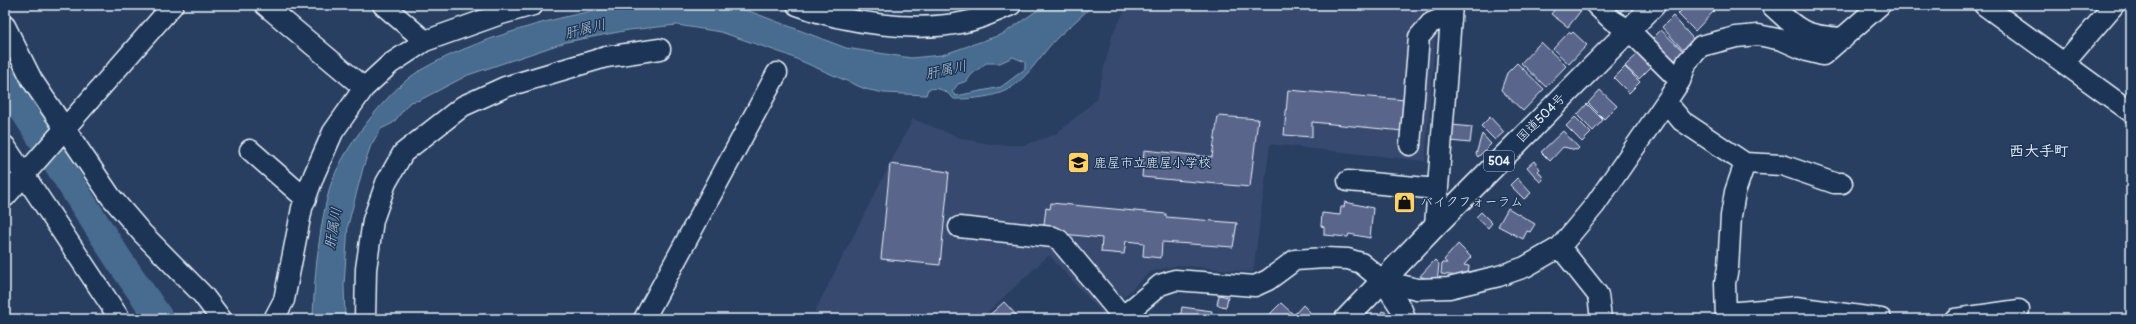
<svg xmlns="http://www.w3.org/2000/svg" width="2136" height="324" font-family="Pangolin,'Klee One',sans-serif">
	<rect width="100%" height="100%" fill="#293f62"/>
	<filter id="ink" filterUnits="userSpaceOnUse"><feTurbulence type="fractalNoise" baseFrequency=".025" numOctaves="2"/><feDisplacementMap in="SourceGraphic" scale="8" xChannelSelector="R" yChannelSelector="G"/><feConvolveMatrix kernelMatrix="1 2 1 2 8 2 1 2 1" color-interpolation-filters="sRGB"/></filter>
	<g filter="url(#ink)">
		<path fill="#384a6f" d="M1128,5H1438L1425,161L1270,144L1253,272L1177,265L1150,272L1104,315L1049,255L980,319H825L815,311L913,119L963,139L995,145H1025L1056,134L1096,100L1113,33Z"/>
		<path fill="#476c8f" stroke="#87a1b9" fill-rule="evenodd" d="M628,5H727L749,11L846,48L911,58L942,55L1003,34L1045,5H1093C1082,16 1070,26 1059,36C1040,54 1026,84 1000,93C985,98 970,99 954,99C946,91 940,87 928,89L926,95L884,93L865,89L785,54L721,32L677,25L629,30L566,42L468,75L420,100L410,102L393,123L381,129L371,145L363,168L348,225L344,285L345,319H313C314,278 319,227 330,187C341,151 385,94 416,73C469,40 566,13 628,5ZM1013,57L1025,62V69L1001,87L956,96L952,92L958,84L967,81L971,75L986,63H1000Z"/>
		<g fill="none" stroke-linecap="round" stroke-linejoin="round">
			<path stroke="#476c8f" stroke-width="28" d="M5,81L119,260L160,319"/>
		</g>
		<path fill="#5a658c" stroke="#e8f1f8" d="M1558,5H1580L1583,8L1568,27L1551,14Z
			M1607,5H1628L1617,15Z
			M1687,5H1708L1714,11L1695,31L1678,14Z
			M1673,16L1696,42L1685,52L1662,27Z
			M1661,30L1684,52L1671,64L1649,42Z
			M1569,32L1571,34L1573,32L1587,45L1569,64L1553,49Z
			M1541,42L1566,66L1546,87L1521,63Z
			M1640,52L1653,65L1639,79L1625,66Z
			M1517,63L1544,89L1523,111L1501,90L1507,73Z
			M1625,67L1640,82L1629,93L1614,78Z
			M1288,90L1405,100L1403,131L1312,122V137L1284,135Z
			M1600,90L1617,106L1604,119L1588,103Z
			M1587,104L1603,120L1593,131L1577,115Z
			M1218,116L1258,119L1250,187L1142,177L1144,150L1212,157Z
			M1490,117L1504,132L1495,140L1481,126Z
			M1575,117L1591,133L1582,142L1566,126Z
			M1452,125L1472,127L1470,143L1450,141Z
			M1563,131L1579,148L1577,150L1563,147L1550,161L1541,152Z
			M1482,134L1491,144L1478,157L1476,154Z
			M1534,161L1540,169L1538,171L1542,176L1543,180L1540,182L1527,167Z
			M890,164L949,172L940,265L881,259Z
			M1517,178L1531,193L1524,199L1510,185Z
			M1345,202L1373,208L1370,238L1349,234L1348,237L1324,235V227L1321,226L1322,213L1340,215L1341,207H1344Z
			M1051,203L1166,214V217L1237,223L1233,247L1162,242L1161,258L1143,256L1144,243L1126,241L1124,254L1101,252L1102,238L1043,232L1046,208L1050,209Z
			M1508,208L1535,224L1530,232L1527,231L1523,239L1498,226Z
			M1481,212L1492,223L1488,228L1476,217Z
			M1458,244L1471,257L1464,265L1469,266L1468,277L1441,274L1442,263H1447L1444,260Z
			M1435,260L1439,264L1437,283L1420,276Z
			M1219,295L1228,297L1226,307L1217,305Z
			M1004,302L1020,319H985Z
			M1281,303L1294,315L1303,305L1311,313L1306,319H1265Z
			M1182,307L1212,311L1211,319H1180Z
			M1382,311L1388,313L1390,319H1376Z"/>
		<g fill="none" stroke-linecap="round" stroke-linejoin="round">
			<defs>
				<path id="minor" d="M265,5L364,88
					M383,5L425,41
					M797,5C844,23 916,33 965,22C981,19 996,11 1011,5
					M1596,5L1612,20L1629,30L1680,81
					M1771,5C1799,31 1804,36 1844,38
					M1984,5L2131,112
					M5,26L32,80L111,197L142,233L203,295L221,319
					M2065,62L2114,5
					M1666,102L1682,121L1745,163L1735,192L1731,216L1728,268L1725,283L1726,319
					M1410,145L1419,37L1431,23L1441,19L1451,20
					M5,146L120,319
					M250,150L306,199
					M1745,163L1782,165L1834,183H1842
					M1348,181L1438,189
					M5,197L173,5
					M1435,226L1452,5
					M959,227L1053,237L1059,240L1123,317
					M1560,247L1598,295L1601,319
					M1383,281L1417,289L1449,288L1499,276L1525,267L1560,247L1595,205L1666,102L1680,81L1687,62L1701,46L1736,37L1758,35L1782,40L1807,51L1823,55L1880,5
					M1726,313L1796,307L1881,319
					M274,319L284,300L302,208L314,175L333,132L364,88L390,64L425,41L501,14L533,5
					M365,319L366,269L373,220L386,183L403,153L463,106L505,87L606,57L660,49
					M644,319L777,73
					M1120,319L1160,285L1175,280L1255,286L1268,280L1295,260L1325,258L1348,259L1361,263L1383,281L1402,310L1405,319
					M1955,319L2019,310"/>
				<path id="highway" d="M1346,319L1435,226L1654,5"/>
			</defs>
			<use href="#minor" stroke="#e8f1f8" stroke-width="23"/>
			<use href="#highway" stroke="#e8f1f8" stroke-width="25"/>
			<use href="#minor" stroke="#1d3557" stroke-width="20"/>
			<use href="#highway" stroke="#1d3557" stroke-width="22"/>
		</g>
	</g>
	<defs>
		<symbol id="school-square" viewBox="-11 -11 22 22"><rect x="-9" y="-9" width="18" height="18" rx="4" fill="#ffd166" stroke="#1d3557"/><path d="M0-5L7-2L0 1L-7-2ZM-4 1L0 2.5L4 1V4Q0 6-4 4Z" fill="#111"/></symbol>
		<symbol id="shop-square" viewBox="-11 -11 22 22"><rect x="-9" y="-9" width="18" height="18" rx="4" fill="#ffd166" stroke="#1d3557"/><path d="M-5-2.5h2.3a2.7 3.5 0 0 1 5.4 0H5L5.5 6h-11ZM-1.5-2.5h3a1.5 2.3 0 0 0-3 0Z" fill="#111"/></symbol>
	</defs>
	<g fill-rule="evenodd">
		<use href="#school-square" x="1066" y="150" width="25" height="25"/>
		<use href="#shop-square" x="1392" y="190" width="25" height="25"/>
	</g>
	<g text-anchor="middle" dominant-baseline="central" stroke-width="3" stroke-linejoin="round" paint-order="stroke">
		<rect fill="#1d3557" stroke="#abb9c8" stroke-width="1" x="1484" y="151" width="30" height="20" rx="3"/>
		<g font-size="12" font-weight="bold" fill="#e8f1f8">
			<text x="1499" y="161">504</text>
		</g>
		<g font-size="13" fill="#e8f1f8" stroke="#1d3557">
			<text transform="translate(1541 118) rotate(-45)">国道504号</text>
		</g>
		<g font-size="13" fill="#e8f1f8" stroke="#1d3557" text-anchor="start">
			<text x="1094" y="163">鹿屋市立鹿屋小学校</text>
			<text x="1420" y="202">バイクフォーラム</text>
		</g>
		<g font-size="14" font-style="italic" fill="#b0c2d3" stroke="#1d3557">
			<text transform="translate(585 29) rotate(-14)">肝属川</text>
			<text transform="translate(946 70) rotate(-12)">肝属川</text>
			<text transform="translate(333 228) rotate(-80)">肝属川</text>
		</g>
		<g font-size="15" font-weight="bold" fill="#e8f1f8" stroke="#1d3557">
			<text x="2039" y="151">西大手町</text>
		</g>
	</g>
	<rect width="2136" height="324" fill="none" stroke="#1d3557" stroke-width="20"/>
	<rect x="10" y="10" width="2116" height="304" fill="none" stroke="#e8f1f8" stroke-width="1.5" filter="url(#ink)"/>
</svg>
